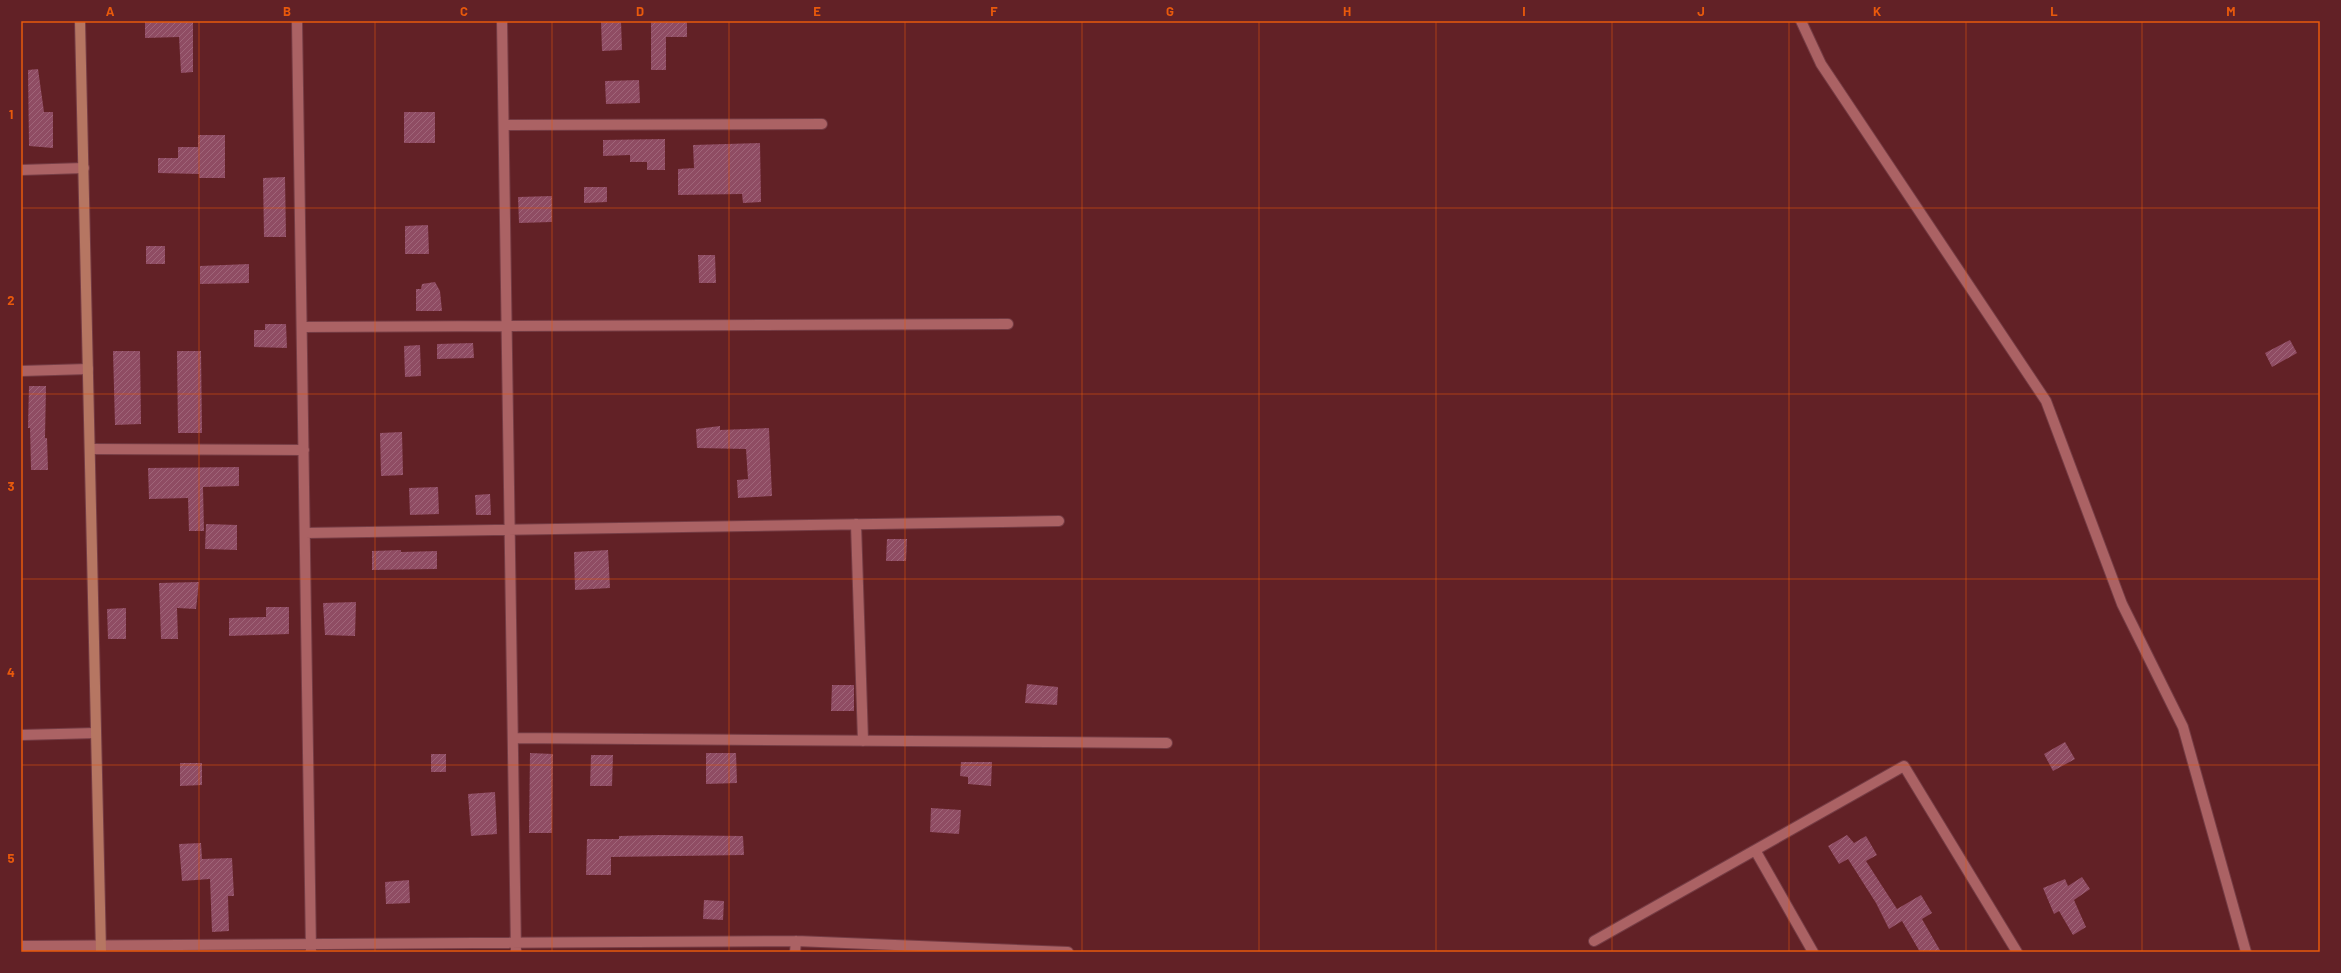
<svg xmlns="http://www.w3.org/2000/svg" width="2341" height="973" font-family="Barlow,sans-serif">
	<defs>
		<pattern id="building-hatch" width="6" height="6" patternUnits="userSpaceOnUse"><rect width="6" height="6" fill="#8f4c63"/><path d="M-1 1l2-2M0 6l6-6M5 7l2-2" fill="none" stroke="#a06579"/></pattern>
	</defs>
	<rect width="100%" height="100%" fill="#622126"/>
	<path fill="url(#building-hatch)" d="M145,21H193V72L181,73L179,37L145,38Z
		M601,21H621L622,50L602,51Z
		M651,21H687V37H666V70H651Z
		M38,69L44,112H53V148L29,146L28,70Z
		M639,80L640,103L606,104L605,81Z
		M404,112H435V143H404Z
		M198,135H225V178H199V174L158,173V158H178V147H198Z
		M665,139V170H647V162H630V155L603,156V140Z
		M760,143L761,202L743,203L742,194L678,195V169L694,168L693,145Z
		M285,177L286,237H264L263,178Z
		M584,187H607V202L584,203Z
		M552,196V222L519,223L518,197Z
		M428,225L429,254H405V226Z
		M146,246H165V264H146Z
		M698,255H715L716,283H699Z
		M249,264V283L200,284V266Z
		M435,282L440,291L442,311H416V289H421L422,284Z
		M265,324H286L287,348L254,347V330H265Z
		M2290,340L2297,353L2272,367L2265,353Z
		M473,343L474,358L437,359V344Z
		M420,345L421,376L405,377L404,346Z
		M113,351H140L141,424L115,425Z
		M177,351H201L202,433H178Z
		M29,386H46L45,438H47L48,470H31L30,428H28Z
		M720,426V430L769,428L772,496L738,498L737,480L748,479L746,449L697,448L696,429Z
		M402,432L403,475L381,476L380,433Z
		M239,467V486L203,487L204,531H189L188,498L149,499L148,468Z
		M438,487L439,514L410,515L409,488Z
		M490,494L491,515H476L475,495Z
		M206,524L237,525V550L205,549Z
		M887,539H907L906,561H886Z
		M401,550V552L437,551V569L372,570V551Z
		M608,550L610,588L575,590L574,552Z
		M199,582L196,609L177,608L178,639H161L159,583Z
		M356,602L355,636L325,635L323,603Z
		M266,607H289V634L229,636V618L266,617Z
		M126,608V639H108L107,609Z
		M1027,684L1058,687L1057,705L1025,703Z
		M832,685H854V711H831Z
		M2065,742L2075,759L2053,771L2044,754Z
		M530,753L553,754L552,833H529Z
		M706,753H736L737,783L706,784Z
		M431,754H446V772H431Z
		M591,755H613L612,786H590Z
		M961,762H992L991,786L968,784V777L960,776Z
		M180,763H202V785L180,786Z
		M495,792L497,834L471,836L468,794Z
		M931,808L961,810L959,834L930,832Z
		M659,835L743,836L744,855L611,857V875H586L587,839H619V836Z
		M1847,835L1854,843L1866,836L1877,855L1866,861L1897,909L1921,895L1932,913L1922,919L1941,952H1920L1902,921L1889,929L1876,903L1848,859L1839,864L1828,846Z
		M201,843L202,859L232,858L234,896H228L229,931L212,932L210,879L182,881L179,844Z
		M2082,877L2090,889L2074,900L2086,927L2073,935L2059,911L2054,914L2043,888L2065,879L2068,886Z
		M409,880L410,903L386,904L385,882Z
		M704,900L724,901L723,920L703,919Z"/>
	<g fill="none" stroke-linecap="round" stroke-linejoin="round">
		<defs>
			<path id="minor" d="M297,21L311,952
				M502,21L516,952
				M1801,21L1821,64L2046,401L2122,604L2183,727L2246,952
				M504,125L822,124
				M21,170L84,168
				M302,327L1008,324
				M21,371L88,369
				M90,449L304,450
				M856,524L863,741
				M305,533L1059,521
				M21,735L96,733
				M513,738L1167,743
				M1755,850L1813,952
				M1594,941L1904,766L2017,952
				M21,946L796,941L1068,952
				M795,952L796,941"/>
			<path id="secondary" d="M80,21L101,952"/>
		</defs>
		<use href="#minor" stroke="#753c44" stroke-width="12"/>
		<use href="#secondary" stroke="#753c44" stroke-width="12"/>
		<use href="#minor" stroke="#ab6264" stroke-width="10"/>
		<use href="#secondary" stroke="#b67662" stroke-width="10"/>
	</g>
	<path fill="none" stroke="#e8590c" stroke-width="1" stroke-opacity="0.55" d="M199,21V952M375,21V952M552,21V952M729,21V952M905,21V952M1082,21V952M1259,21V952M1436,21V952M1612,21V952M1789,21V952M1966,21V952M2142,21V952M21,208H2320M21,394H2320M21,579H2320M21,765H2320"/>
	<rect width="2341" height="973" fill="none" stroke="#622126" stroke-width="44"/>
	<rect x="22" y="22" width="2297" height="929" fill="none" stroke="#e8590c" stroke-width="1.5"/>
	<g font-size="13" text-anchor="middle" font-weight="bold" fill="#e8590c">
		<text x="110" y="16">A</text>
		<text x="287" y="16">B</text>
		<text x="464" y="16">C</text>
		<text x="640" y="16">D</text>
		<text x="817" y="16">E</text>
		<text x="994" y="16">F</text>
		<text x="1170" y="16">G</text>
		<text x="1347" y="16">H</text>
		<text x="1524" y="16">I</text>
		<text x="1701" y="16">J</text>
		<text x="1877" y="16">K</text>
		<text x="2054" y="16">L</text>
		<text x="2231" y="16">M</text>
		<text x="11" y="119">1</text>
		<text x="11" y="305">2</text>
		<text x="11" y="491">3</text>
		<text x="11" y="677">4</text>
		<text x="11" y="863">5</text>
	</g>
</svg>
